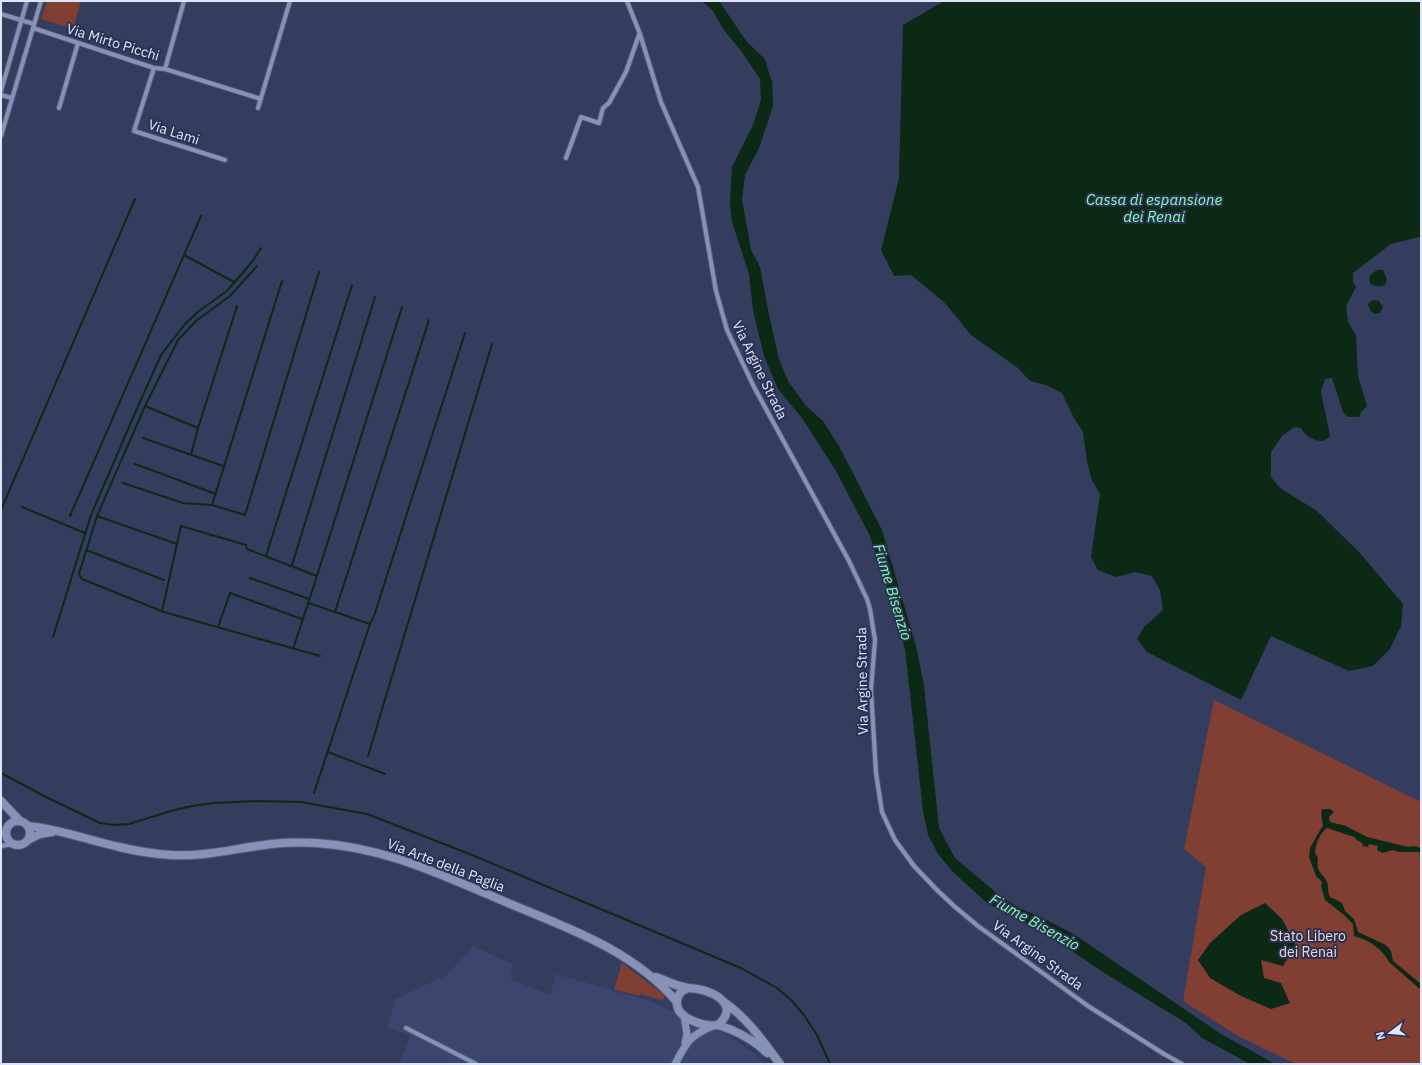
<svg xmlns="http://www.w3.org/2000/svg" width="1422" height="1065" font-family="'IBM Plex Sans',sans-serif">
	<rect width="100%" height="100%" fill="#343d5e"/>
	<path fill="#3b456d" d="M473,946L512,964L511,979L550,995L556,974L647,1000L725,1034L754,1053L765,1064H400L410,1035L388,1028L395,999L447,975Z"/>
	<path fill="#813e32" d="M47,1H81L73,29L41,19Z
		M1214,700L1421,802V1064H1296L1238,1036L1183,1001L1206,867L1184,849Z
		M622,963L664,995V998L662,1000L640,994L639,996L614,989Z"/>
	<path fill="#0b2915" d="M702,1H719L747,42L764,58L772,81L773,106L759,148L745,175L742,199L751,250L760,267L769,315L779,359L788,381L806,406L823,421L839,446L882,530L916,646L924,686L939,828L955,858L1000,896L1019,908L1043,918L1075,935L1221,1034L1275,1064H1250L1202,1038L1186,1023L1106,974L1054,939L987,903L953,872L938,854L928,835L923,811L905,649L889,595L870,536L836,471L802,418L778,389L764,356L753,310L749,274L732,222L730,204L732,167L753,125L761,100L760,79L742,52L723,29L713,11Z
		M944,1H1421V238L1419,237L1391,244L1353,273V282L1356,287L1346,306L1348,321L1356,336L1358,376L1367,406L1361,412L1359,417H1348L1343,412L1332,378L1325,379L1321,392L1330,436L1324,441C1313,441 1306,437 1301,428L1294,427L1282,436L1271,452V477L1280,488L1317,511L1360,553L1403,604L1401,626L1390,649L1373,666L1349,671L1271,636L1241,700L1147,652L1137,639L1144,627L1163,610L1160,590L1152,576L1135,572L1116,577L1098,570L1091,557L1100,494L1092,480L1087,462L1083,432L1074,418L1062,393L1046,385L1030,381L1018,368L971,335L945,303L911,275L894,276L881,250L899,178L903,25Z
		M1377,270H1383L1387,279L1385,285C1379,287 1375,287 1370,283C1369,276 1370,274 1377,270Z
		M1373,300L1379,301L1383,307L1380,313L1374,314L1370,310L1368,304Z
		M1322,809H1330L1334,812L1329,817L1330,822L1346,826L1367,837L1408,847L1414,846L1421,848V855L1419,852H1399L1393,850L1382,853L1377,850L1378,846L1369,844L1368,847L1363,846L1362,843L1357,840L1354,837L1327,828C1319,834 1316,843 1315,853L1318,858C1316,874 1321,870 1327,882C1329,888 1327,893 1331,898L1335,899L1342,903L1345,911L1354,919L1358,932L1386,945L1391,951L1393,961L1421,984V990L1389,962C1382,948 1368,940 1354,936L1353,924L1344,915L1325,900L1321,886L1322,882L1316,876L1309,857L1310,848L1323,825L1321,813Z
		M1265,903L1282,919L1296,945L1283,966L1261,960L1264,978L1281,983L1290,1003L1271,1009L1241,996L1210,978L1198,960L1210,943L1241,915Z"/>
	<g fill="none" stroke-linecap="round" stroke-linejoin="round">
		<path stroke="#0b2915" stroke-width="2" d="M184,255L234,282
			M257,266L230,296L196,321L178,340L145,406L97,516L79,574L82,579L164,612L320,656
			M145,406L198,428
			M143,438L223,466
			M191,455L198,428L237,306
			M135,464L216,494
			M123,483L183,503L212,505L245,515L319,272
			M212,505L282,281
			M22,507L85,533
			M1,510L135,199
			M70,516L201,216
			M97,516L177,544
			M86,550L164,580
			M266,556L352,285
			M292,565L375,297
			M250,578L309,599
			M309,603L370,624
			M162,611L181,526L246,545L247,549L317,576
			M335,612L429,320
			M218,627L230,593L302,619
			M53,637L91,515L139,404L161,355L185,324L199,311L227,291L252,262L261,248
			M293,649L317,576L402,307
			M328,752L385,774
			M368,756L492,344
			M1,773L46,797L100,823L115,825L129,824L171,811L192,806L213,803L257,801L301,802L367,814L472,855L741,968L777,988L791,1000L804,1015L817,1035L830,1064
			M314,793L370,624L374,616L465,333"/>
		<defs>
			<path id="minor" d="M627,1L640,34L661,102L698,187L716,291L727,330L754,387L849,561L867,599L870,609L875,640L871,690L876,773L882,812L895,840L914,866L937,890L954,906L978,926L1088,1006L1164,1054L1182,1064
				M1,14L34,24
				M33,28L154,68L165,69L184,1
				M154,68L134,131L225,160
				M165,69L261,99
				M1,91L27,1
				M1,95L12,98
				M59,108L78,43
				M258,108L290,1
				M1,136L41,1
				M566,158L581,117L599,123L603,108L609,103L626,72L639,35
				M1,834L6,831
				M1,846L13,844
				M406,1028L476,1064"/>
			<path id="tertiary" d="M684,1016L687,1034L685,1043
				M675,1064C686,1043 690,1035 713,1026"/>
			<path id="secondary" d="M1,801L20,821
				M6 833a12 12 0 1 1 24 0a12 12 0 1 1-24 0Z
				M28,826C59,829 88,840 119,847C136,851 153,854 171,855C202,857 233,849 264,845C281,842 299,842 316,843C384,847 439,874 501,900C564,927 631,948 677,1002
				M28,840L40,834L52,832
				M656,977L676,985L688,988
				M688,988C708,988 743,1003 718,1025C705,1027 675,1019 677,1001C678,993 682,991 688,988Z
				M724,1002C747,1018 763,1041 780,1064
				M718,1025C737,1031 753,1039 767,1053"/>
		</defs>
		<use href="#minor" stroke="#535976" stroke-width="6"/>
		<use href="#tertiary" stroke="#535976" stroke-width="9"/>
		<use href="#secondary" stroke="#535976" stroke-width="10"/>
		<use href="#minor" stroke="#8792b8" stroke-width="4"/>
		<use href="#tertiary" stroke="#8792b8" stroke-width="7"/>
		<use href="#secondary" stroke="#8792b8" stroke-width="8"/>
	</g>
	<g text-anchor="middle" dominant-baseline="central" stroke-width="4" stroke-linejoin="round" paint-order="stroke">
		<g font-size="14" fill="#dfe5fa" stroke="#2a3253">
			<text transform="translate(113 42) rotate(17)">Via Mirto Picchi</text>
			<text transform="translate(174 132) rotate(18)">Via Lami</text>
			<text transform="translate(760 370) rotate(64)">Via Argine Strada</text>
			<text transform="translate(862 681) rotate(-91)">Via Argine Strada</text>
			<text transform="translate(446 865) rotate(21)">Via Arte della Paglia</text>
			<text transform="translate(1038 955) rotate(36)">Via Argine Strada</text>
		</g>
		<g font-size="14" fill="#f1d5cf" stroke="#2a3253">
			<text x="1308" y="936">Stato Libero<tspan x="1308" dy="16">dei Renai</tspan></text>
		</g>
		<g font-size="15" font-style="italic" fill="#83fda8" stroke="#2a3253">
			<text x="1154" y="199">Cassa di espansione<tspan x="1154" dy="17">dei Renai</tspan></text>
			<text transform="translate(893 592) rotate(73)">Fiume Bisenzio</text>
			<text transform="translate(1035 922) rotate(29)">Fiume Bisenzio</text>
		</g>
	</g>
	<rect width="1422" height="1065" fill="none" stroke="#dfe5fa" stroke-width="4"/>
	<g transform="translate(1390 1033) rotate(254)" stroke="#2a3253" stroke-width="3" paint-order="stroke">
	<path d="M0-3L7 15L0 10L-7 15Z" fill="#dfe5fa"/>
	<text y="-6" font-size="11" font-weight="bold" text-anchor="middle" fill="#dfe5fa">N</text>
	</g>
</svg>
